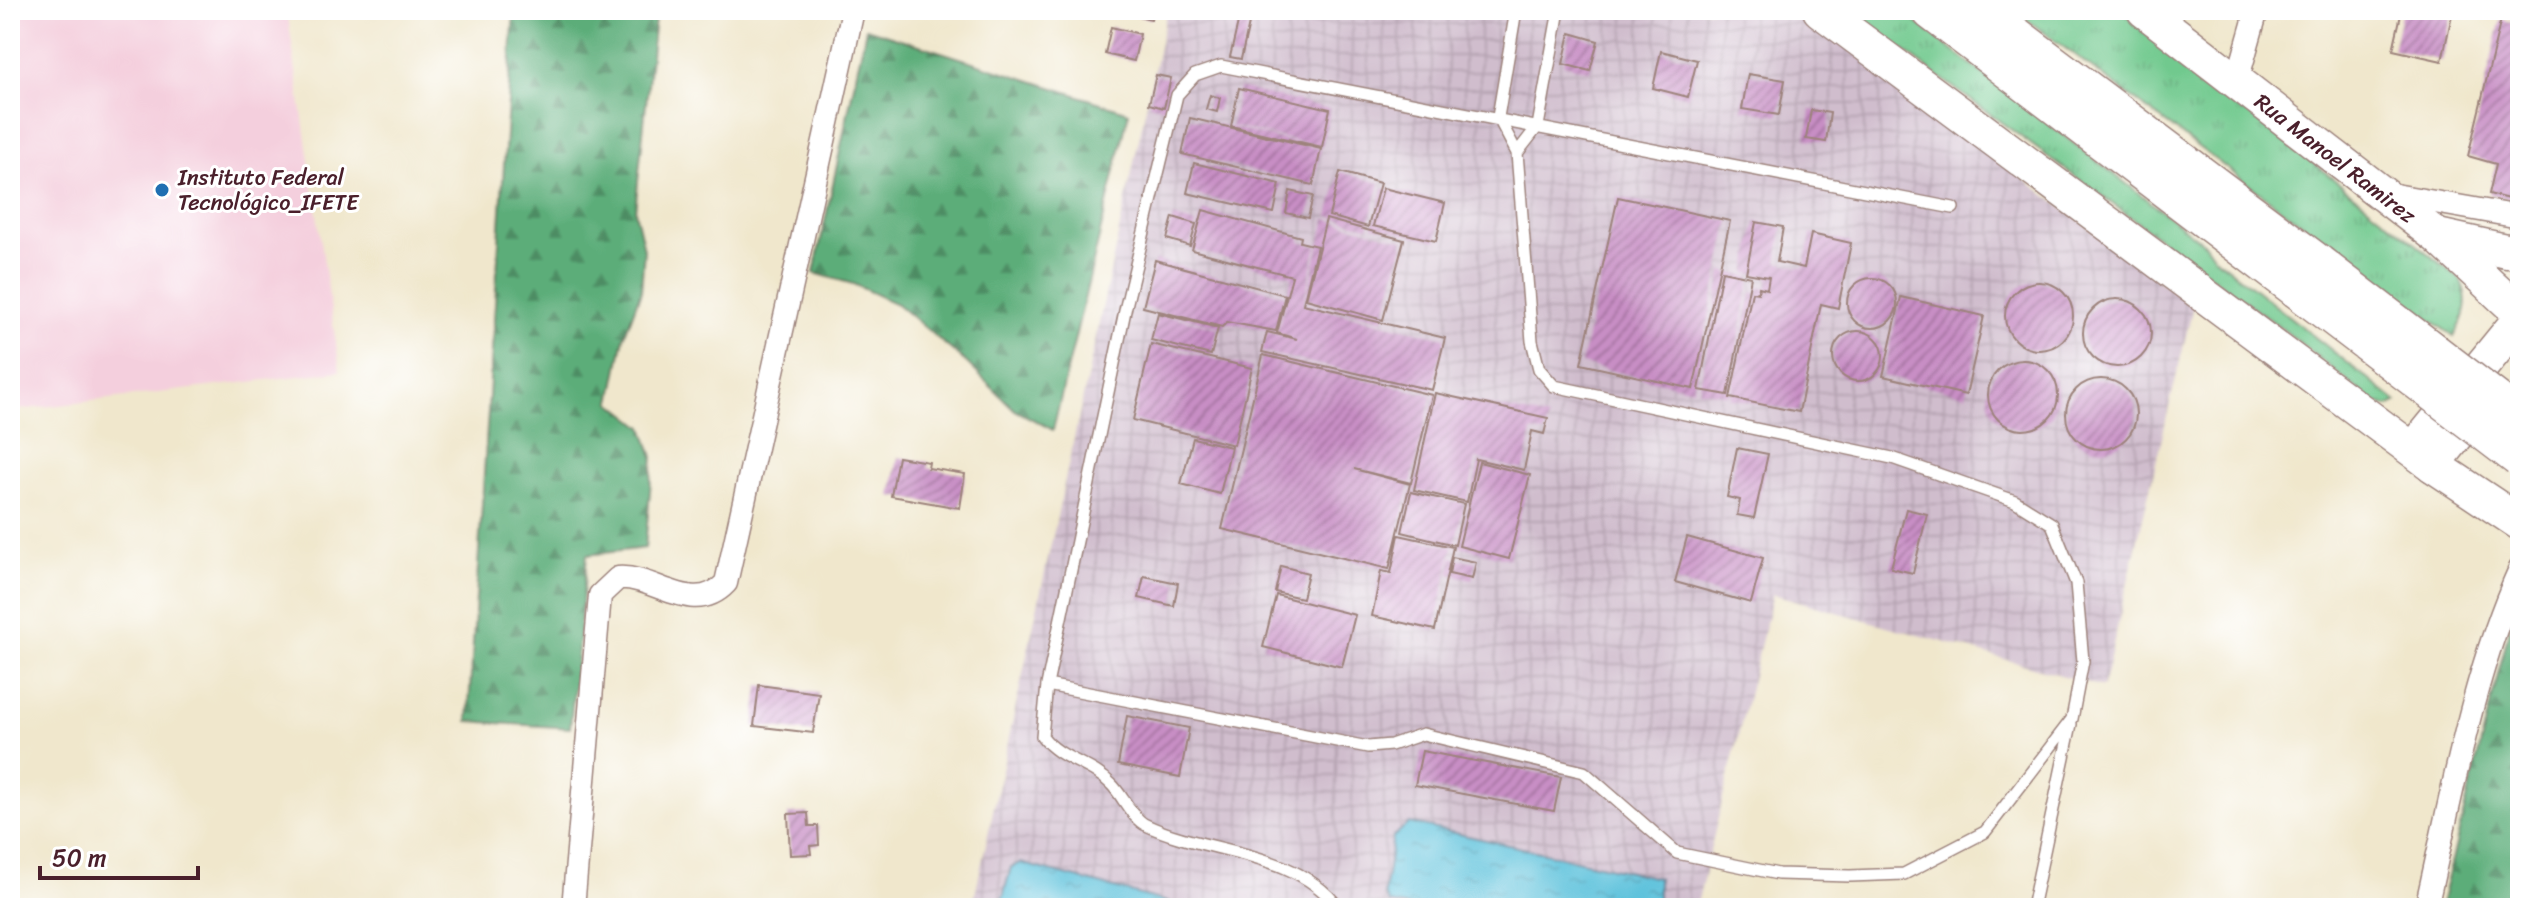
<svg xmlns="http://www.w3.org/2000/svg" width="2530" height="918" font-family="Sriracha,sans-serif">
	<defs>
		<pattern id="industrial-grid" width="8" height="8" patternUnits="userSpaceOnUse" patternTransform="scale(2)"><rect width="8" height="8" fill="#d0bdcd"/><path d="M0 4h8M4 0v8" fill="none" stroke="#b4a2b0"/></pattern>
		<pattern id="grass-tufts" width="24" height="20" patternUnits="userSpaceOnUse" patternTransform="scale(2)"><rect width="24" height="20" fill="#71c98e"/><path d="M3 7l-1-3M5 7V3M7 7l1-3M15 17l-1-3M17 17v-4M19 17l1-3" fill="none" stroke="#63ac7b"/></pattern>
		<pattern id="forest-firs" width="22" height="20" patternUnits="userSpaceOnUse" patternTransform="scale(2)"><rect width="22" height="20" fill="#5cad79"/><path d="M5 1l3.5 6h-7zM16 11l3.5 6h-7z" fill="#4e8c63"/></pattern>
		<pattern id="water-ripples" width="26" height="14" patternUnits="userSpaceOnUse" patternTransform="scale(2)"><rect width="26" height="14" fill="#5ec2dc"/><path d="M2 4q2-2 4 0t4 0M15 11q2-2 4 0t4 0" fill="none" stroke="#53a6bd"/></pattern>
		<pattern id="building-hatch" width="6" height="6" patternUnits="userSpaceOnUse" patternTransform="scale(2)"><rect width="6" height="6" fill="#c88ec5"/><path d="M-1 1l2-2M0 6l6-6M5 7l2-2" fill="none" stroke="#a473a0"/></pattern>
	</defs>
	<rect width="100%" height="100%" fill="#fff"/>
	<filter id="ink" filterUnits="userSpaceOnUse"><feTurbulence type="fractalNoise" baseFrequency=".0125" numOctaves="2"/><feDisplacementMap in="SourceGraphic" scale="16" xChannelSelector="R" yChannelSelector="G"/><feConvolveMatrix kernelMatrix="1 2 1 2 8 2 1 2 1" color-interpolation-filters="sRGB"/></filter>
	<filter id="wash" filterUnits="userSpaceOnUse"><feTurbulence type="fractalNoise" baseFrequency=".006" numOctaves="4" result="noise"/><feDisplacementMap in="SourceGraphic" scale="32" xChannelSelector="R" yChannelSelector="G"/><feGaussianBlur stdDeviation="1.8" result="paint"/><feColorMatrix in="noise" values="0 0 0 0 0 0 0 0 0 0 0 0 0 0 0 0 0 1.4 0 .05"/><feComposite in="paint" operator="in"/></filter>
	<g filter="url(#wash)">
		<rect width="100%" height="100%" fill="#f0e7cc"/>
		<path fill="#f4cfdd" d="M10,10H287L340,371L10,411Z"/>
		<path fill="url(#industrial-grid)" d="M1167,10H1799L2193,306L2103,687L1773,594L1696,908H972Z"/>
		<path fill="url(#grass-tufts)" stroke="#5e745c" stroke-width="2" d="M1848,10H1900L2205,244L2214,257L2397,402L2388,407L2372,401L2279,326Z
			M2014,10H2120L2460,279C2471,301 2465,317 2454,337Z"/>
		<path fill="url(#forest-firs)" stroke="#536652" stroke-width="2" d="M514,10H664L655,17L635,211L644,249L641,291L624,337L611,402L643,427L653,457L645,548L587,555L570,728L468,721Z
			M866,28L1129,112L1053,430L1015,410L967,363L897,304L853,284L814,273Z
			M2520,598V908H2440L2515,606Z"/>
		<path fill="url(#water-ripples)" stroke="#547084" stroke-width="2" d="M1409,823L1658,878V908H1414L1389,903L1384,894L1393,836Z
			M1020,863L1190,908H1000L1011,867Z"/>
		<g id="blocks">
			<path fill="url(#building-hatch)" d="M1114,10H1153L1151,19Z
				M1241,10H1252L1241,59L1230,57Z
				M1453,10H1467L1465,18L1452,15Z
				M2402,10H2453L2442,61L2393,50Z
				M2501,19L2520,24V202L2489,194L2496,164L2468,156Z
				M1111,27L1140,34L1134,61L1105,54Z
				M1570,33L1598,41L1590,71L1563,64Z
				M1661,51L1697,60L1688,97L1653,88Z
				M1748,74L1785,80L1779,115L1742,109Z
				M1156,75L1171,78L1164,108L1149,104Z
				M1239,88L1330,109L1322,147L1231,126Z
				M1210,95L1220,98L1217,112L1206,109Z
				M1811,110L1830,113L1826,142L1806,139Z
				M1190,118L1321,149L1313,185L1182,154Z
				M1194,163L1280,184L1274,213L1187,193Z
				M1340,172L1380,183L1368,227L1329,216Z
				M1383,188L1445,203L1436,241L1373,226Z
				M1290,191L1313,196L1308,218L1286,213Z
				M1618,197L1730,221L1693,389L1581,364Z
				M1203,210L1301,237L1300,242L1317,246L1303,304L1445,338L1432,390L1262,352L1267,332L1297,339L1277,333L1292,276L1192,250Z
				M1173,217L1196,224L1190,246L1167,239Z
				M1326,219L1404,240L1383,320L1306,299Z
				M1756,222L1783,227L1777,262L1804,268L1811,234L1851,243L1838,308L1821,304L1799,412L1730,398L1752,292L1758,293L1759,287L1767,289L1769,277L1746,273Z
				M1155,260L1285,295L1276,331L1227,322L1222,327L1143,307Z
				M1722,271L1751,277L1728,395L1699,390Z
				M1847 303a25 25 0 1 1 50 0a25 25 0 1 1-50 0Z
				M2005 316a34 34 0 1 1 68 0a34 34 0 1 1-68 0Z
				M1901,297L1984,316L1966,395L1883,376Z
				M2083 333a34 34 0 1 1 68 0a34 34 0 1 1-68 0Z
				M1158,313L1218,328L1211,355L1151,340Z
				M1833 356a25 25 0 1 1 50 0a25 25 0 1 1-50 0Z
				M1151,344L1252,368L1234,445L1133,420Z
				M1263,355L1432,395L1411,483L1354,469L1410,484L1389,569L1222,529Z
				M1988 395a35 35 0 1 1 70 0a35 35 0 1 1-70 0Z
				M2066 414a35 35 0 1 1 70 0a35 35 0 1 1-70 0Z
				M1435,393L1548,418L1544,434L1532,431L1524,470L1476,459L1467,502L1414,490Z
				M1193,438L1231,447L1220,494L1181,484Z
				M1737,448L1768,454L1754,518L1737,515L1740,500L1727,497Z
				M898,457L929,462L928,468L965,474L960,508L891,496Z
				M1479,462L1530,475L1509,559L1459,546Z
				M1411,492L1464,504L1455,545L1402,532Z
				M1906,509L1927,514L1913,573L1891,568Z
				M1399,535L1453,547L1435,630L1372,616L1381,571L1391,573Z
				M1687,537L1763,558L1751,603L1675,582Z
				M1452,557L1476,562L1472,579L1449,574Z
				M1281,566L1308,573L1302,598L1275,592Z
				M1144,576L1178,583L1174,606L1139,598Z
				M1276,595L1355,615L1342,667L1263,647Z
				M759,685L819,693L813,733L754,726Z
				M1127,716L1189,728L1180,777L1118,765Z
				M1422,751L1561,777L1554,811L1415,785Z
				M808,813L809,826H818L819,845L810,846L811,854L790,855L788,814Z"/>
		</g>
	</g>
	<g filter="url(#ink)">
		<use href="#blocks" fill-opacity="0" stroke="#9d837c" stroke-width="2"/>
		<g fill="none" stroke-linecap="round" stroke-linejoin="round">
			<defs>
				<path id="lane" d="M1516,10L1498,117L1517,153L1532,341L1539,369L1554,386L1892,458L2015,501L2052,524L2076,583L2083,661L2072,719L1985,832L1904,874L1850,876L1778,874L1677,853L1584,772L1423,734L1391,745L1368,747L1047,685L1126,306L1177,95L1195,75L1221,66L1953,208
					M1517,153L1538,126L1559,10
					M1047,685L1042,736C1060,760 1091,763 1111,784C1122,794 1133,820 1146,825C1209,855 1292,848 1339,908
					M2032,908L2071,724"/>
				<path id="street" d="M2237,81L2257,10
					M2389,194L2520,217
					M573,908L600,595L618,578C655,575 693,618 726,583L853,10
					M2426,908C2452,795 2472,675 2520,569"/>
				<g id="primary">
					<path d="M1820,10L2433,465L2520,523"/>
					<path id="s1" d="M2144,10L2437,236L2520,313"/>
					<path d="M2438,236L2506,251L2520,250"/>
					<path d="M2414,449L2520,319"/>
					<path d="M2433,465L2485,400"/>
				</g>
				<path id="highway" d="M1932,10L2298,288
					M1979,10L2318,265"/>
			</defs>
			<use href="#lane" stroke="#9d837c" stroke-width="14"/>
			<use href="#street" stroke="#9d837c" stroke-width="25"/>
			<use href="#primary" stroke="#9d837c" stroke-width="37"/>
			<use href="#highway" stroke="#9d837c" stroke-width="43"/>
			<use href="#lane" stroke="#fff" stroke-width="11"/>
			<use href="#street" stroke="#fff" stroke-width="22"/>
			<use href="#primary" stroke="#fff" stroke-width="34"/>
			<use href="#highway" stroke="#fff" stroke-width="40"/>
			<defs>
				<path id="highway-bridge" d="M2318,265L2520,420
					M2298,288L2520,457"/>
			</defs>
			<use href="#highway-bridge" stroke="#9d837c" stroke-width="43" stroke-linecap="butt"/>
			<use href="#highway-bridge" stroke="#fff" stroke-width="40"/>
		</g>
	</g>
	<circle fill="#1f6fb2" stroke="#fff" stroke-width="3" cx="162" cy="190" r="8"/>
	<g text-anchor="middle" dominant-baseline="central" stroke-width="6" stroke-linejoin="round" paint-order="stroke">
		<g font-size="22" fill="#4a1f2b" stroke="#fff">
			<text stroke="none"><textPath href="#s1" startOffset="242">Rua Manoel Ramirez</textPath></text>
		</g>
		<g font-size="22" fill="#4a1f2b" stroke="#fff" text-anchor="start">
			<text x="178" y="177">Instituto Federal<tspan x="178" dy="25">Tecnológico_IFETE</tspan></text>
		</g>
	</g>
	<rect width="2530" height="918" fill="none" stroke="#fff" stroke-width="40"/>
	<path d="M40 866v12h158v-12" fill="none" stroke="#4a1f2b" stroke-width="4"/>
	<text x="52" y="866" font-size="24" fill="#4a1f2b" stroke="#ffffff" stroke-width="6" paint-order="stroke">50 m</text>
</svg>
